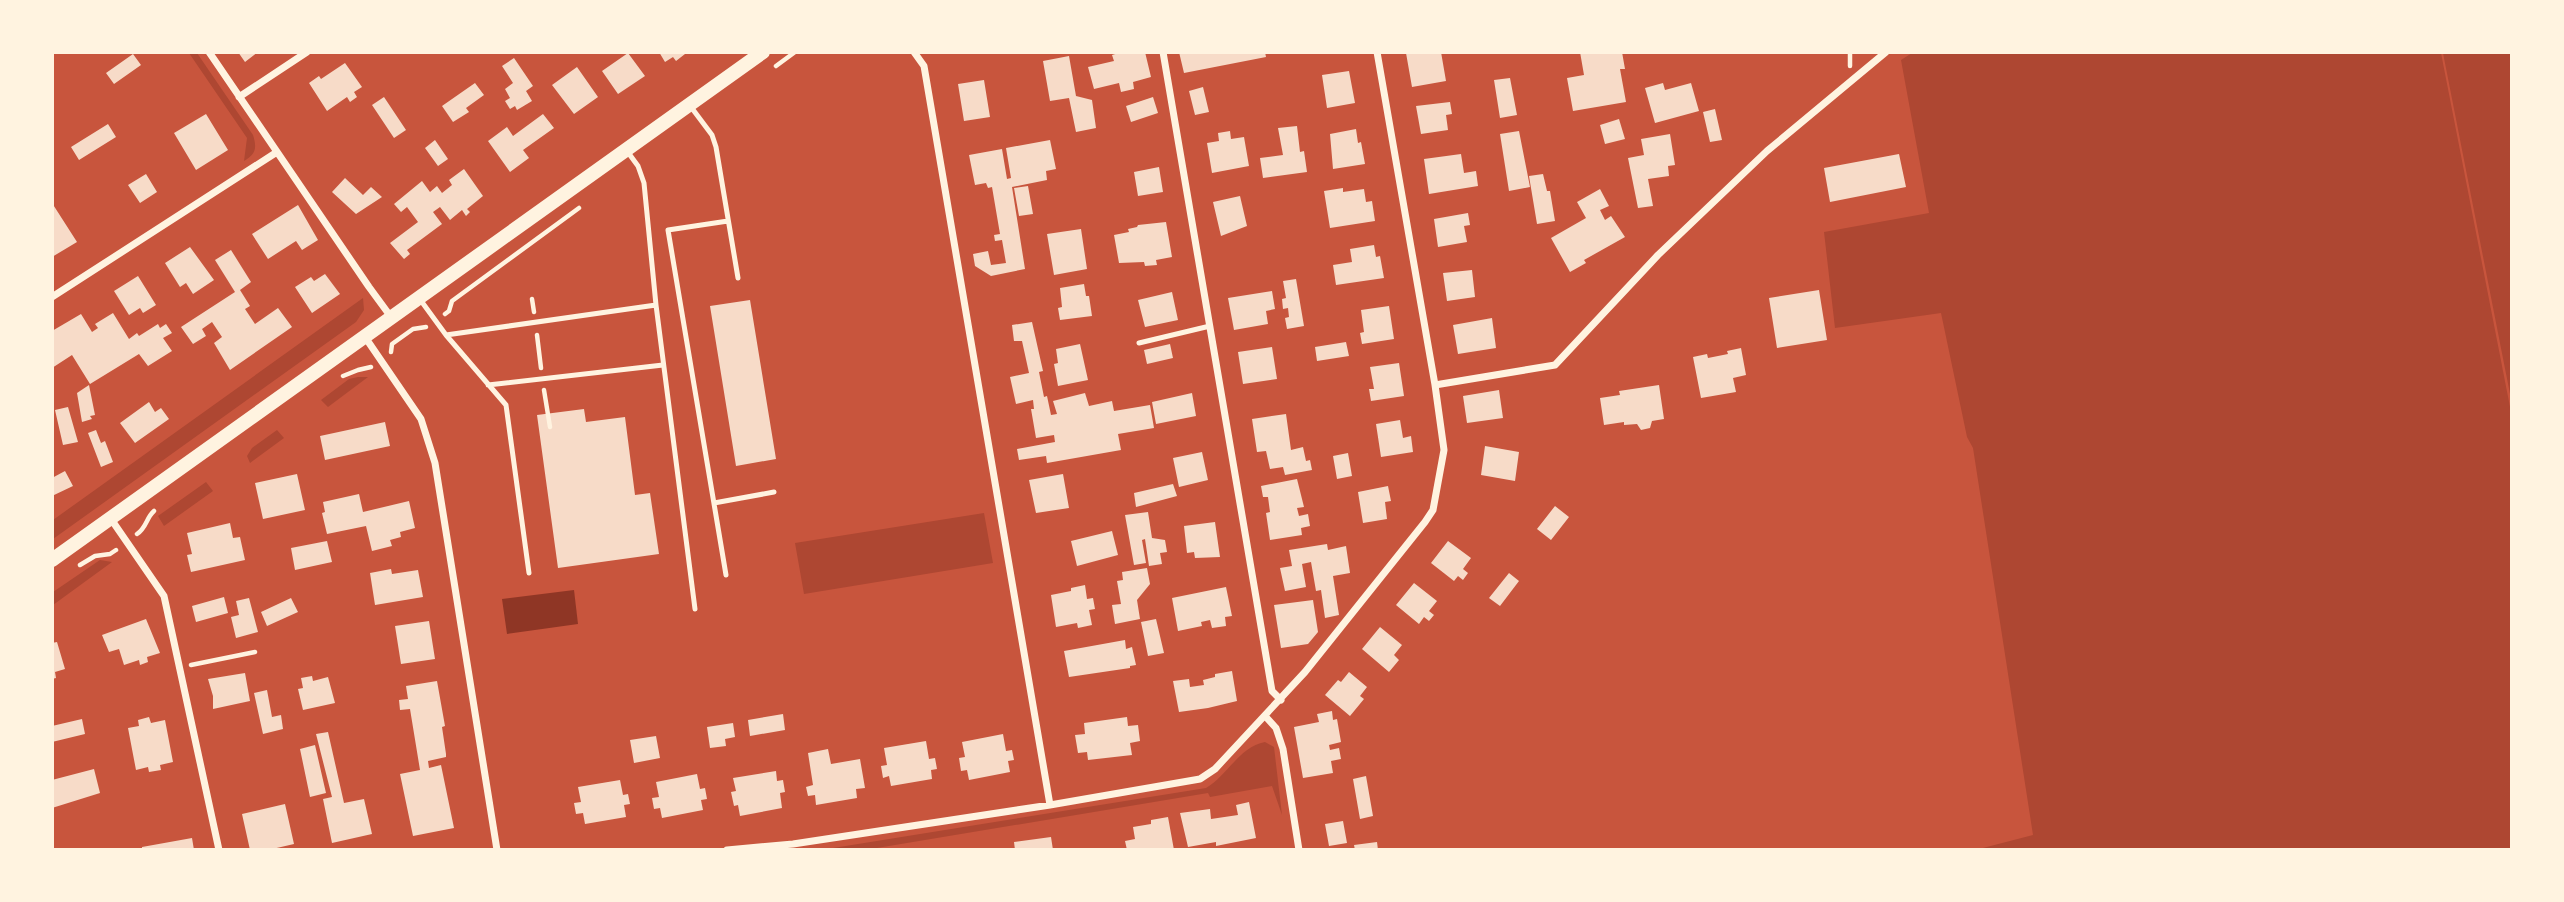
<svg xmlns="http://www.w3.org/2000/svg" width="2564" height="902" font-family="'Titillium Web',sans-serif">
	<rect width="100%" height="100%" fill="#c8553d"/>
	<path fill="#ae4732" d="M189,53H197L253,135C257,148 256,154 244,161L247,138Z
		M1912,53H2441L2511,412V849H1979L2033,835L1973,448L1967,437L1941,313L1835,328L1824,232L1929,213L1901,60Z
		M2443,53H2511V399Z
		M363,298L364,310L356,322L53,539V520Z
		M358,377H368L328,407L321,400L349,379Z
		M277,430L284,438L250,463L247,456L252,448Z
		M206,482L213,491L164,526L158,516Z
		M984,513L993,563L804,594L795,543Z
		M100,560L112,562L53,605V592Z
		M1265,742L1274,747L1282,815L1272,786L1210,797L1208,793L871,849H827L1206,788C1227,776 1240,746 1265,742Z"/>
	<path fill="#8f3625" d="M574,590L578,624L507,634L502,599Z"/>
	<path fill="#f7dbc8" d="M238,52H258L245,62Z
		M659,52H684L685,54L676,61L673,57L665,62Z
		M1122,52H1145L1151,77L1133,82L1134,89L1121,92L1119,83L1094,89L1088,67L1114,61L1112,55Z
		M1179,52H1265L1266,57L1184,73Z
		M1441,52L1446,81L1412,87L1406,53Z
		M1580,52H1622L1625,69H1620L1626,102L1573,111L1567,78L1584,75Z
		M628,53L645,76L618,94L602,71Z
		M133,54L141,65L114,84L106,73Z
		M1069,56L1076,96L1092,100L1096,128L1076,132L1069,98L1050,101L1043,61Z
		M514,58L533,86L526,91L532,101L517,110L515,106L510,109L505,101L510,98L505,89L513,83L502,66Z
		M345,63L362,87L354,92L357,97L350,102L347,97L327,111L309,83L319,76L321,79Z
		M577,67L598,97L574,114L552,85Z
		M1349,71L1355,103L1327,108L1322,75Z
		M1510,78L1517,115L1500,118L1494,80Z
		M984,80L990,117L964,121L958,84Z
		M475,83L484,95L466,108L469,112L453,122L442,106Z
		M1663,83L1665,90L1691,83L1699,111L1655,123L1645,88Z
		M1203,87L1209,112L1195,115L1189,91Z
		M384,97L406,130L394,138L372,105Z
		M1153,97L1158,113L1131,122L1126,106Z
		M1450,102L1452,114L1446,115L1448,130L1421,134L1416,106Z
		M1715,109L1722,140L1710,142L1703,112Z
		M206,114L228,150L196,170L174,133Z
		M543,114L554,128L523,150L529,158L510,172L488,141L507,127L513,136Z
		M1619,119L1625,139L1605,144L1600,125Z
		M108,124L116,137L79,160L71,147Z
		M1297,126L1300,152L1304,151L1307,172L1263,178L1260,158L1283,155L1278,128Z
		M1356,129L1358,143L1361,142L1365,164L1333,169L1330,134Z
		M1230,131L1231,139L1244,137L1249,166L1212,173L1207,143L1219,141L1218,133Z
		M1519,131L1530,187L1509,191L1500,134Z
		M1670,134L1675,165L1668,166L1669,176L1648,179L1653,206L1638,208L1628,158L1644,155L1641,139Z
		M435,140L448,159L438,166L425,148Z
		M1050,140L1056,169L1046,171L1047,180L1012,187L1025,269L991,276L975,266L973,254L988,251L991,265L1006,263L1002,240L995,241L994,235L1000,234L992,187L988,188L986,183L975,185L969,155L1002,149L1007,179L1011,178L1006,148Z
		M1461,154L1464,173L1476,171L1478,186L1429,194L1424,159Z
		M1899,154L1906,187L1830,202L1824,168Z
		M1159,167L1163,192L1138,196L1134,172Z
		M464,169L483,196L467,209L470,212L466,216L462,210L450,220L440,207L433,212L442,224L407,250L410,254L404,259L390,243L418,222L407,207L401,212L394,204L422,181L430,192L437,186L442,193L452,185L449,180Z
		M146,174L157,192L140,203L128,185Z
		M1543,174L1547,191H1550L1555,221L1537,224L1529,176Z
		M345,178L363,195L371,187L382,197L356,214L332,192Z
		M1028,186L1033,214L1019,216L1014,188Z
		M1343,188V192L1364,189L1366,202L1372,201L1375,221L1330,228L1324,191Z
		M1600,189L1609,206L1600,210L1605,220L1611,216L1625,237L1584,260L1586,263L1570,272L1551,238L1586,218L1577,202Z
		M1240,196L1247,226L1221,236L1213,202Z
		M52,203L77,242L52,257Z
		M298,205L318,240L302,250L296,241L268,259L252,234Z
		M1468,213L1470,225L1464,226L1467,242L1438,247L1434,219Z
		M1166,222L1172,257L1156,260L1157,265L1145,266L1144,262L1119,263L1114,235L1129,232L1128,229L1137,227L1138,225Z
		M1081,229L1087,269L1054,275L1047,234Z
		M1374,245L1376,257L1380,256L1384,278L1336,285L1333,265L1352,262L1350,249Z
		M190,247L214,280L193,294L186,283L180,287L165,263Z
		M231,250L251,282L240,290L250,306L245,309L255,324L278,308L292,327L230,370L214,343L222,337L212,322L202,329L206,336L193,344L181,327L235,292L215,260Z
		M1472,270L1475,297L1447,301L1443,273Z
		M325,274L340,294L312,313L295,287L311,277L314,281Z
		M138,276L156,305L143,313L140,308L129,315L114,291Z
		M1296,279L1304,326L1287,329L1285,318L1289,317L1288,308L1283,309L1282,299L1286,298L1283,281Z
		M1084,284L1086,296H1089L1092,316L1060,320L1058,308L1062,307L1060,288Z
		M1819,290L1827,340L1777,348L1769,298Z
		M1272,291L1275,309L1266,311L1268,324L1234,330L1228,298Z
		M1172,292L1178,320L1145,327L1138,300Z
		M750,300L776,459L736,466L710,306Z
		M1389,306L1394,339L1362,344L1360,333L1364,332L1361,310Z
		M113,313L129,339L137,333L139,336L158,324L160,328L166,324L172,333L163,338L172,351L148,366L139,354L90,384L72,355L52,368V331L81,314L92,332L98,328L95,324Z
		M1492,318L1496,348L1458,354L1453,325Z
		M1032,322L1043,371L1039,372L1044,397L1047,396L1051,415L1057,414L1053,401L1085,393L1089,406L1112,401L1114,411L1150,405L1154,428L1118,434L1121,450L1047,463L1046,456L1019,460L1017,449L1055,442L1054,435L1036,438L1031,409H1034L1033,400L1016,404L1010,377L1029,373L1022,341H1014L1012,325Z
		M1346,342L1349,356L1317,361L1315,347Z
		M1080,344L1088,380L1058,386L1054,364L1058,363L1056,349Z
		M1170,344L1173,358L1147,364L1144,350Z
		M1272,347L1277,379L1243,384L1238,352Z
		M1741,348L1746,375L1733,378L1736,392L1701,398L1693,357L1707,354L1708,358L1728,354L1727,351Z
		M1399,363L1404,396L1371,401L1369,389H1374L1370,367Z
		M89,385L95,415L90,416L92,419L82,422L77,393Z
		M1659,385L1664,419L1652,421L1650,428L1641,430L1637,424L1624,425V422L1604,425L1600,398L1620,395L1619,391Z
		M1499,390L1503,418L1467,423L1463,396Z
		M1192,393L1196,416L1156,424L1152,402Z
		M149,402L155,412L161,408L169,419L135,443L120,423Z
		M68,407L78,442L63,445L55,410Z
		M584,409L586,422L625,417L635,495L650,493L659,554L558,568L537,415Z
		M1286,414L1291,450L1303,447L1306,461L1310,460L1312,470L1285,475L1283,467L1270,469L1266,451L1257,452L1252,419Z
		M1400,420L1403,438L1411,436L1413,452L1381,457L1376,424Z
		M385,422L390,446L325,460L320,436Z
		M96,430L101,443L105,441L113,462L101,467L88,433Z
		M1485,446L1519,452L1515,481L1481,475Z
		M1202,452L1208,480L1179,487L1173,458Z
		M1348,453L1352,476L1337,479L1333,456Z
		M65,471L73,486L52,496V478Z
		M297,474L305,510L263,519L255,483Z
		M1063,474L1069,508L1036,513L1029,480Z
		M1297,479L1304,507L1297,508L1299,516L1308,514L1310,526L1301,528L1302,535L1270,540L1266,513L1270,512L1268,497H1263L1261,486Z
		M1173,484L1177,496L1136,507L1134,493Z
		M1388,486L1391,501L1385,502L1387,519L1363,523L1358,492Z
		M359,494L363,512L409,501L415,528L400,532L401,537L390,540L392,546L372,551L366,526L327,534L322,513L325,512L323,502Z
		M1555,506L1569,517L1551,540L1537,529Z
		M1148,512L1152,538L1165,540L1167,552L1160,553L1162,564L1149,566L1145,539L1142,540L1146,563L1134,565L1125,515Z
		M1215,522L1220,557L1195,558L1194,552L1187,553L1184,526Z
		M230,523L233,538L240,537L245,560L191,572L187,555L192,554L187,533Z
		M1112,531L1118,555L1077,566L1071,541Z
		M327,541L332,562L295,570L291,548Z
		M1448,541L1471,558L1463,569L1468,573L1463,580L1458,576L1454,581L1431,563Z
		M1327,544L1328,550L1346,546L1350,573L1333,576L1339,615L1325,618L1321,590L1316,591L1311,562L1302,564L1306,587L1285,591L1280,568L1292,566L1289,550Z
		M1147,568L1150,584L1137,600L1140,619L1115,624L1112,605L1121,604L1117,581L1123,580L1122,572Z
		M391,569L392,574L418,570L423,597L375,605L370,573Z
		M1509,573L1519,581L1500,606L1489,598Z
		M1414,583L1437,601L1429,611L1434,615L1429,621L1424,617L1419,624L1396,605Z
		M1085,585L1087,599L1093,598L1095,609L1089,610L1092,625L1078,628L1077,623L1056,627L1051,595L1071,591V588Z
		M1226,587L1232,616L1225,617L1226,626L1212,628L1210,620L1201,622L1202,626L1178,631L1172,598Z
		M224,597L228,613L196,622L192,606Z
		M249,598L258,632L236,638L231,617L239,615L236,601Z
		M291,598L298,612L267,626L261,612Z
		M1313,600L1318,632L1308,644L1281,648L1274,605Z
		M146,619L160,653L147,657L148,662L140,665L139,660L124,665L119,649L109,652L102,635Z
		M1156,619L1164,653L1148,656L1141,622Z
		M429,621L435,659L401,664L395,626Z
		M1380,627L1402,645L1394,655L1399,660L1389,672L1362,649Z
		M1125,640L1126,649L1132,647L1136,665L1130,666V668L1069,677L1064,651Z
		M57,642L65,669L55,672L56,678L52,679V643Z
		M1232,671L1237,701L1208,708L1179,712L1173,681L1189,679L1190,687L1204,685L1203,680L1215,677V674Z
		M1349,672L1367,687L1360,696L1364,699L1350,716L1325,695L1338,680L1341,682Z
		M245,673L250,701L213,709V696L208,679Z
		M312,676L313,681L328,677L335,703L303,710L298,689L303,688L301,678Z
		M437,681L445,726L442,727L446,754V757L428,761L429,768L441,765L454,828L413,836L400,774L420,770L410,709L400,710L399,700L408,699L406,686Z
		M267,690L272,717L281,715L283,729L263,734L254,693Z
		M1332,711L1333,720L1337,719L1341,742L1329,745L1330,750L1339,748L1341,759L1331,761L1333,773L1303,778L1294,727L1319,722L1317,714Z
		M783,714L785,730L750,736L748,720Z
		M149,717L151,723L165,720L173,762L160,765L161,770L149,772L148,767L136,770L128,728L139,726L138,720Z
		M1127,717L1128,726L1138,725L1140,741L1130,743L1132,755L1088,760L1087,752L1078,753L1075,735L1085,734L1084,723Z
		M82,719L85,734L52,742V726Z
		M733,723L735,737L725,739L726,746L710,748L707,727Z
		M328,732L344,803L364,799L372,834L332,843L323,799L332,797L316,734Z
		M1003,734L1006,751L1012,750L1014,760L1008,761L1010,772L969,780L967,770L961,771L959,758L965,757L962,742Z
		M656,736L660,758L634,763L630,740Z
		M926,741L929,759L935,758L937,769L931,770L932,779L891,786L889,776L883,778L881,766L887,765L884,748Z
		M315,745L326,793L310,797L300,749Z
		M828,749L831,764L860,759L865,788L856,789L857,798L816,805L815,795L808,796L806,787L813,785L808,753Z
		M94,769L100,793L52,808V780Z
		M776,771L777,781L783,780L785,792L780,793L782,808L740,816L738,805L734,806L731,792L736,791L733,778Z
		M697,774L700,789L705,788L707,799L701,800L703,810L662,818L660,808L654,809L652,798L659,797L656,782Z
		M1366,776L1373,816L1360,819L1353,779Z
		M620,780L623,795L628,794L630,804L624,805L626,817L585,824L583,813L576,814L574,803L581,802L578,787Z
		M1249,802L1256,838L1216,846V842L1188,847L1180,813L1210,809L1211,819L1238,815L1236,805Z
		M285,804L294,844L268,850H250L242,814Z
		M1168,817L1174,850H1127L1125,841L1135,839L1133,827L1151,824V820Z
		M1343,821L1347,843L1329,846L1325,824Z
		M1051,837L1053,850H1015L1014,842Z
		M192,838L194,850H142V847Z
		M1377,842L1378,850H1355L1354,845Z"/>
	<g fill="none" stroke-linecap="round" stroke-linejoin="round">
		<path stroke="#fff3e0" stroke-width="4.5" d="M1850,52V66
			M776,66L795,52
			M532,299L534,312
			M445,314L449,311L452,301L579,208
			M537,335L541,368
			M391,352L392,344L413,329L426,327
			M343,376L358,370L371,367
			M544,390L550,427
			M137,534C147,527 146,518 154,511
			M80,565L95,556L110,554L116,550
			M191,665L255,652"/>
		<path stroke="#fff3e0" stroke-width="5" d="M691,107L712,135L716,147L738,278
			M419,298L446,335L656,305L644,183L638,166L627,151
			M656,305L695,609
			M446,335L506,405L529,573
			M1139,343L1210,326
			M488,385L663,365
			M714,503L774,492
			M726,575L668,230L728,221"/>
		<path stroke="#fff3e0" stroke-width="7" d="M209,52L369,287L391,317
			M914,52L924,66L1050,805
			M1163,52L1272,691L1281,700
			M239,97L307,52
			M52,297L277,152
			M365,337L421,419L435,463L497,850
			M1435,385L1555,365L1658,255L1767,151L1886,52
			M111,519L164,596L219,850
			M1266,717L1276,728L1283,749L1299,850
			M727,850L793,844L1050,805L1200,779L1215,769L1305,672L1425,522L1433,510L1444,450L1435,385L1377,52"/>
		<path stroke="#fff3e0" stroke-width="14" d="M52,560L763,52"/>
	</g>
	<rect width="2564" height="902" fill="none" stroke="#fff3e0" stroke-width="108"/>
</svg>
